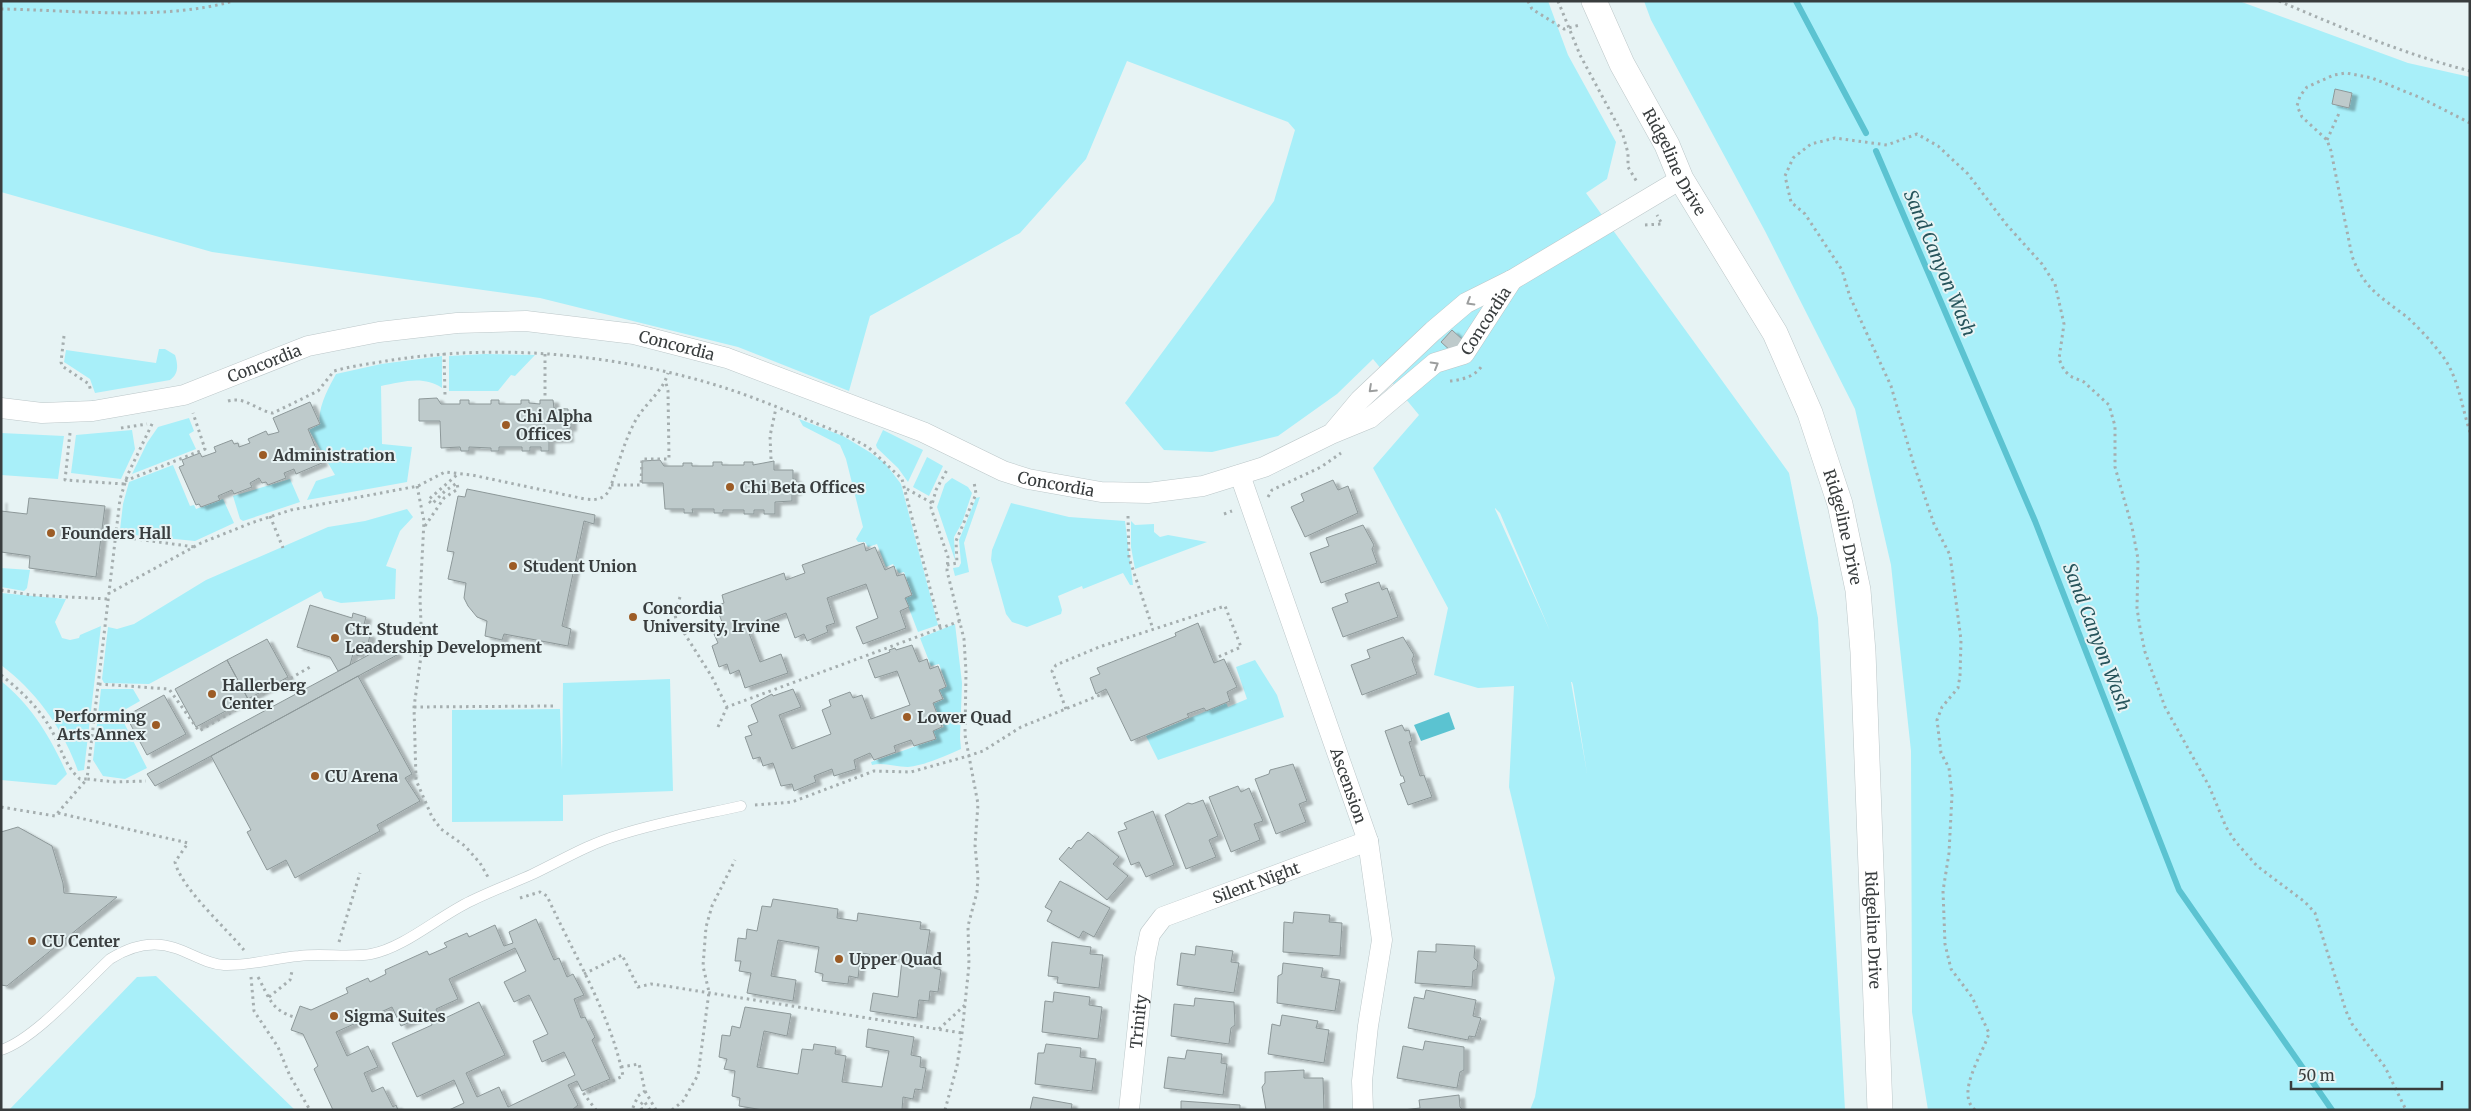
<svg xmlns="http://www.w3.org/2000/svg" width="2471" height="1111" font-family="Merriweather,serif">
	<defs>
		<filter id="shadow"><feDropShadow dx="5.5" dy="3" stdDeviation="1" flood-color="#0004"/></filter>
	</defs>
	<rect width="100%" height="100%" fill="#e7f3f4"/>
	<path fill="#a8eff9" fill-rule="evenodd" d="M1,1H1548L1568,55L1616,142L1607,179L1586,193L1789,473L1818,618L1845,1110H1530L1535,1097L1555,978L1509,787L1514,686L1478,688L1434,675L1448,608L1373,468L1419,415L1373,359L1337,394L1278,436L1212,452L1164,450L1125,403L1274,201L1295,130L1288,122L1127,61L1086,159L1020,233L870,316L849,391L738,347L540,298L212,252L1,192ZM1495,508L1500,513L1550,631L1495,509ZM1572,682L1573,685L1587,773L1571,682Z
		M1644,1H2239L2408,63L2470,77V1110H1928L1912,1012L1911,751L1891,565L1855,409L1765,231L1651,20Z
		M159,349H165L175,355C178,364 179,374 170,380L95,393L90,379L64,362L66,350L156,363Z
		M485,354L535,355L515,376L511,375L498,391H449V356Z
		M442,356V388C424,375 401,382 381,386L382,444L412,447L407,482L307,500L316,481L335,475L309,430L320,424C317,408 329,387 336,374L381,364Z
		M189,418L194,431L189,434L196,449L132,474L147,443L158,427Z
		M799,419L843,436L871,453L885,463L901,484L938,625L918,632L905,598L912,595L904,572L899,573L893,564L886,567L877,544L868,547L865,542H858L856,539L863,527L846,459L840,445L803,426Z
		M132,430L135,449L121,479L71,473L76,435Z
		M883,430L923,450L908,482L898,468L877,448L876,445Z
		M1,433L64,436L58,479L1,475Z
		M927,457L943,466L929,496L913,487Z
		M173,465L190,506L194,505L196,509L223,499L234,523L195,541L124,534L120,530L123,504L129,482Z
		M952,478L968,487L972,493L962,523L954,537L955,560L937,507L945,484Z
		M290,479L300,502L243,521L240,519L233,496Z
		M980,497L964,543L969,572L955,576L953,568L959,567L961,563L959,540L976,498Z
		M1011,503L1069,517L1125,521L1133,585H1130L1123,573L1083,589L1082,586L1058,596L1062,610L1061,614L1027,627L1012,622L1006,614L991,560L992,550Z
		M407,509L413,517L400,531L386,566L396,569L395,599L341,603L324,598L321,591L149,684L104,683L102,679L108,627L117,629L134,624L206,580L328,527L365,521Z
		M1131,521L1135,525L1154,524V532L1160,537L1168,535L1207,542L1135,569L1131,547Z
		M1,568L30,570L27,588L24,591L1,587Z
		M1,593L66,599L55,622L62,638L70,640L79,638L80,635L101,626L84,770L78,771C63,729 37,692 1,665Z
		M955,624L962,683L960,738L961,749C945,756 926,765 908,767C895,767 884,762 872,765L871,762L936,739L933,731L944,727L933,704L944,699L939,690L947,686L939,664L931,666L920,638Z
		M1255,660L1277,695L1284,717L1158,760L1146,736L1226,703L1228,707L1247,699L1236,667Z
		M670,679L673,791L563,795V821L452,822V710L560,709L562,770L563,683Z
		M1,681C32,706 51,738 67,774L56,785L1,780Z
		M101,689H133L140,701L119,713L147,768L125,779L103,776L93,760Z
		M156,976L295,1110H9L137,977Z"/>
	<path fill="#5bc3d1" d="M1449,712L1455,729L1421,741L1414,725Z"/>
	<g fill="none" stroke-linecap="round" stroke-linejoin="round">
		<path stroke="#5bc3d1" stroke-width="6" d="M1796,1L1866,133
			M1876,151L2035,521L2179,890L2332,1110"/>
	</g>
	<path fill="#becacb" stroke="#8d9899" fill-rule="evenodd" filter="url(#shadow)" d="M2335,89L2352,93L2349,108L2332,104Z
		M1452,330L1463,340L1452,352L1441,342Z
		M437,398L441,404H460V400H469V404H491V400H499V404H521V400H529V403L540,404V400H553L554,408L568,409V419H571V428H567L568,439L549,440V451H541V447H530V451H522V447H499V451H491V448L469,447V451H461L460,447L441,448L440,421H419V399Z
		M310,402L320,424L308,429L322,463L296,474L294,469L284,473L286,478L268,485L266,482L262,483L259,478L250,483L252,487L234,494L232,490L218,496L220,500L201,507L199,504L196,505L179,467L184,465L182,460L200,453L202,457L216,452L214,447L232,440L234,444L238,443L239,447L250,443L248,439L266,431L268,435L279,432L273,418Z
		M660,460L664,466H683V463H692V466H713V462H722V465H744V462H753V465L774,461V470H793V479H796V492H792V501L775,502V514H764V510H754V514H744V510H723V513H714V509H692L693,513H684V509H665L663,483H642V461Z
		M1333,480L1338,490L1348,486L1358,513L1305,537L1291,507L1304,501L1301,494Z
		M467,489L595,515L594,524L584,521L562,626L571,629L568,646L504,634L502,640L485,636L487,621L477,617L468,606L464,598L466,583L448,579L454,552L447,551L458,496L465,497Z
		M29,498L105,506L96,577L29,568L30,556L1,552V500V511L27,514Z
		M1363,525L1374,545L1372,549L1377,563L1321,583L1310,553L1329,546L1326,538Z
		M864,543L866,551L875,547L885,570L894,566L897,576L904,574L912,595L905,598L909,607L900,611L906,628L863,644L856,627L878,618L866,584L827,598L835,623L826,626L828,632L807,641L804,634L795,638L786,613L747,628L760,662L781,654L788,673L745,688L739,670L730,674L727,664L719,667L712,646L718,643L714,634L725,630L716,606L724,603L722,595L784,573L786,580L805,573L802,565Z
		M1379,582L1382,590L1387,588L1398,617L1343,637L1332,608L1348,602L1345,594Z
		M310,605L352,618L353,613L366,617L362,632L370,635L368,644L362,642L359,656L353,654L350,665L338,671L330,657L297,647Z
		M1198,623L1214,663L1224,659L1237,687L1227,692L1230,701L1206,711L1204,708L1187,714L1189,717L1131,741L1106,689L1096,694L1090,678L1100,674L1097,668L1176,636L1175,633Z
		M1403,637L1414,655L1412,660L1417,674L1362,695L1351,665L1370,658L1367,650Z
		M267,639L288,677L248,699L227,660Z
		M389,644L397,655L211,756L155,786L147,774Z
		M912,645L919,662L927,659L930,669L938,666L946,687L939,690L943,699L933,703L942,727L933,731L936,739L914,746L911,740L894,746L896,752L874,760L870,753L854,760L856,769L834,776L832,769L814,776L816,782L794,791L792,784L781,786L773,763L763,766L760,757L753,759L745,737L752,735L748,726L758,722L751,705L772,694L773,696L793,689L801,707L779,715L792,749L831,734L822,710L831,706L829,700L850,692L853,698L862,695L871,719L910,705L897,671L875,678L868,660L890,652L889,650L895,648L896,650Z
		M227,660L248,699L196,727L175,689Z
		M358,676L412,774L405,778L420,801L377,825L380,831L295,878L286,860L267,870L247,832L251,830L211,756Z
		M164,695L186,734L147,755L126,716Z
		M1402,725L1405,731L1409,730L1412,741L1409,742L1420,776L1424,775L1432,797L1408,805L1400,784L1405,782L1403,776H1401L1385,731Z
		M1293,764L1307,801L1299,804L1306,822L1276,834L1255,779L1269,774L1270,770Z
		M1238,786L1241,792L1249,788L1263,821L1254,824L1260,840L1231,852L1209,797Z
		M1203,800L1218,836L1209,840L1216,857L1186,869L1165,815L1188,803L1192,804Z
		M1153,811L1174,865L1146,877L1139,862L1131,865L1118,832L1127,829L1124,823Z
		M18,827L52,846L63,883L64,893L117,897L7,986L1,985V832Z
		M1088,832L1119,857L1113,864L1128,876L1107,900L1059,859L1069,847L1071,849L1077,841L1081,840Z
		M1060,881L1110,908L1094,937L1083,931L1079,938L1047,921L1052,911L1045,907Z
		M773,899L838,909L837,918L857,921L858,913L921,922L920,929L930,930L926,956L936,958L934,968L941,970L938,992L930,991L929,1001L919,1000L917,1018L870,1011L873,993L898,997L902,960L861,953L858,978L849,976L848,984L822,981L823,974L815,972L819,947L778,940L771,976L796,980L793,1001L747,993L751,973L739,971L741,961H735L738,938L746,939L747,929L757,931L762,906L771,907Z
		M1294,912L1330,915L1329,922L1342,923L1340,956L1283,952L1284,922L1293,923Z
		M536,919L554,960L559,958L567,977L573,974L584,995L574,999L581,1018L585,1017L595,1037L592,1040L610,1079L582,1091L577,1081L568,1085L578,1105L572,1110H449L464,1103L454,1080L417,1097L392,1043L432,1025L428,1014L401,1026L392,1007L336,1032L347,1056L368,1046L378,1067L364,1073L372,1092L383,1087L393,1107L396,1105L398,1110H333L314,1069L318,1066L303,1034L291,1030L300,1006L311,1010L348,993L346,988L368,978L370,982L386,974L385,970L427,951L429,955L447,947L444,943L467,933L469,937L495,925L504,946L513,943L509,932ZM515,948L526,971L504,982L514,1002L529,995L548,1034L533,1041L542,1062L564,1052L575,1075L508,1107L499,1087L477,1097L466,1073L505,1055L479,1002L441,1020L436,1009L458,999L449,979Z
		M1052,942L1091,947L1090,954L1103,955L1099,988L1057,983L1058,977L1048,976Z
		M1436,944L1475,946L1474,958L1478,962L1477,969L1473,971L1472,987L1415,983L1418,951L1436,952Z
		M1196,946L1233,951L1231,962L1239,963L1234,993L1177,985L1181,953L1195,955Z
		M1283,963L1323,968L1321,977L1340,980L1335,1011L1277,1003L1278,976L1282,974Z
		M1426,990L1476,1000L1473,1016L1481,1018L1475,1037L1469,1036L1468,1040L1408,1028L1414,997L1424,999Z
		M1054,992L1090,997L1089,1005L1102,1007L1098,1039L1042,1032L1045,1001L1053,1002Z
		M1195,998L1234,1002L1235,1025L1231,1028L1229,1044L1171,1036L1174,1004L1194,1006Z
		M745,1007L791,1014L787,1036L764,1031L757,1067L798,1074L802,1049L813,1050L814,1044L836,1047L835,1054L846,1056L842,1082L882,1087L889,1051L866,1047L868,1029L914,1037L911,1055L921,1057L920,1067L926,1068L922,1090L915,1089L913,1099L903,1097L902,1110H763L739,1106L740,1098L732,1096L735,1071L724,1069L727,1059L719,1057L722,1035L730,1036L732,1026L740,1028Z
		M1282,1015L1318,1021L1316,1028L1329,1030L1324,1063L1268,1054L1272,1024L1280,1026Z
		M1425,1041L1464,1047V1070L1460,1072L1457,1088L1397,1078L1403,1046L1423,1050Z
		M1046,1044L1081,1048L1080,1057L1096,1059L1092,1091L1035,1084L1038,1053H1044Z
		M1187,1050L1222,1054L1221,1063L1227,1064L1223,1095L1164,1088L1168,1057L1185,1059Z
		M1304,1070V1078H1323L1324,1110H1266L1262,1087L1265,1083V1072Z
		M1459,1095L1460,1107L1463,1110H1403L1420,1108L1419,1100Z
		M1033,1097L1072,1104L1071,1110H1030Z
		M1181,1101L1240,1105V1110H1181Z"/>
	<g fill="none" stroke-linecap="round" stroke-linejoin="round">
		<defs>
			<path id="service" d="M1,1050C35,1039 83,984 110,959C129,947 152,940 175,948C191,953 206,964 224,965C250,966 274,958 299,956C323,953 348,958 371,954C404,948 439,916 471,901C491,891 513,883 533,874C562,860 589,844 619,835C659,822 700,815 741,806"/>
			<g id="minor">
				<path id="s1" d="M1,408L42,413L93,411L184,395L308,346L379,332L457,323L526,321L634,334L727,358L923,432L1003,471L1028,479L1101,492L1148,493L1203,486L1264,467L1331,434L1370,418L1435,363L1464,354L1512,280"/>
				<path d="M1334,431L1360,400L1433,331L1466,303L1512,280L1681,179"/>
				<path id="s2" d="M1240,475L1368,841L1382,940L1368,1026L1362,1081L1363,1110"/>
				<path id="s3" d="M1129,1110L1145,958L1150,934L1163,917L1368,841"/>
			</g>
			<g id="tertiary">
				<path id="s4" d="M1594,1L1622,64L1667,145L1681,179L1775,333L1810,413L1840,504L1858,590L1863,652L1880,1110"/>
			</g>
		</defs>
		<use href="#service" stroke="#bcc7c9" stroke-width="11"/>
		<use href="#minor" stroke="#bcc7c9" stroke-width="21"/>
		<use href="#tertiary" stroke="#bcc7c9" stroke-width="26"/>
		<path stroke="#a5aeaf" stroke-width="3" stroke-dasharray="2.5 4" stroke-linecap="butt" d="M1528,1L1532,9L1564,29L1580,25
			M1558,1L1580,55L1623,135L1628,153V167L1637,182
			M2279,1C2342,28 2404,54 2470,71
			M1,9C73,10 164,21 233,1
			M2470,123L2421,98L2372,78L2346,73L2334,75L2307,87L2300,96L2297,106L2302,117L2327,140L2331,151L2352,256C2364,289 2381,297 2407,317C2419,328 2431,341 2441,354C2459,377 2461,405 2470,432
			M2327,140L2340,111
			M1645,225L1662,224L1657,215
			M64,336L61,362L62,366L89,384L91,392
			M444,353L445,395
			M545,354V397
			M1450,381C1461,380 1474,377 1481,367
			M228,401C246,396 257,411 273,413L318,391L334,371C351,366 369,364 386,361C496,343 612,353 719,386C761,399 808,420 849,437L868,447L902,479L940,627
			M121,428L147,424
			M70,433L65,480L124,484
			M771,459L770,436L776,408
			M125,481L205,449L193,413
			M611,485H641L642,459H669L668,391L666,383
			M417,486L424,521L420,598L422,649L414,707L416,780L432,817L441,829L465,846L480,863L488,877
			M907,489L932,503
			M1268,497L1272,490L1321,467L1341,453
			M1224,514L1232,511
			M270,516L283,548
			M1128,516L1129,558L1153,629
			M425,526L444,498L458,489L457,483L445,491L432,504L428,500L459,473
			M114,536L195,547
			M947,565L957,563L956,541L976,494L974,482
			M1,590L31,595L108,599
			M108,594L201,543L251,523L291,510L418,486L445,472L472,475L585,499C596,500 602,500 609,491C618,467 624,440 637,418C647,402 663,391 668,373
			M680,597L675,614L676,620L712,677L727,707L960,621
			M1,675C19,689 38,707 49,726C60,743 64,766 80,779H87L120,499L128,474L153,422
			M99,684L169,689L199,731L310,667
			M414,707L555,706
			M1066,709L1052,671L1056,665L1099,647L1225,606L1241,647L1216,658
			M718,727L727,707
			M755,805L792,802L874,771L911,772L968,756L983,751L1021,727L1105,693
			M1,807L55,816L87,779L115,782L146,781
			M58,813L188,843L175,862C181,888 226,928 244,950
			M520,898L540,892L547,896C573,953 611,1015 623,1076L584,1094L596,1110
			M339,942L360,873
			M584,974L622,955L638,987L651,984L666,986L962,1033
			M251,977L254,1011L278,1047L290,1076L310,1110
			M258,977C269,997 271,1010 294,1017
			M269,997L290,980L292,971
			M939,1029L965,1005
			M621,1067L639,1064L640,1068L645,1091L638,1096L632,1110
			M645,1091L656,1110
			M642,1110L640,1105L644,1101L650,1110
			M672,1110L683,1101L698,1075L709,992L703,966L706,927L712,906L735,860
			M945,1110L957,1066L962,1033L969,965L968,926L977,892L978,877L975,845L978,804L965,735L966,672L964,639L947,571L948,557L931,508L936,490L948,468
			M1975,1110C1955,1093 1983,1054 1989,1033L1972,997L1951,969L1945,944L1943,891L1949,853L1952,795L1949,768L1941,753L1937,720L1942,707L1958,688L1960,676L1961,640L1950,555L1934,524L1913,462L1891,386L1850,297L1842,270L1805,214L1791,202L1785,176L1793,158L1811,144L1835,138L1887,145L1917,134L1938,146L1968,174L2006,224L2042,264L2055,284L2064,324L2059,359L2064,370L2070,376L2084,382L2109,405L2115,426V467L2132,527L2138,559L2137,608L2140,628L2145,652L2165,707L2209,786L2226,827L2235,841L2257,866L2305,902L2315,913L2346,1011L2352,1024L2385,1067L2406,1110"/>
		<use href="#service" stroke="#fff" stroke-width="10"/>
		<use href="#minor" stroke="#fff" stroke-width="20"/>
		<use href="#tertiary" stroke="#fff" stroke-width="25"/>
	</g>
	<defs><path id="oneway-chevron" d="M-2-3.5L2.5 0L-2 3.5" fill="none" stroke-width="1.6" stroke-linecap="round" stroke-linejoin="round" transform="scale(1.25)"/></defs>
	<g stroke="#9c9e9e">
		<use href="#oneway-chevron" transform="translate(1470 302) rotate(149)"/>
		<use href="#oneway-chevron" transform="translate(1435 365) rotate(-30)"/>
		<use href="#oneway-chevron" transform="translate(1372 389) rotate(137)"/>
	</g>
	<g fill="#9c5c26" stroke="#e7f3f4" stroke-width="2">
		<circle cx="506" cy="425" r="5"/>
		<circle cx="263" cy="455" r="5"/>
		<circle cx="730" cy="487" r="5"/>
		<circle cx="51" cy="533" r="5"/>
		<circle cx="513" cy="566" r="5"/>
		<circle cx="633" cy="617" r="5"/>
		<circle cx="335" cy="638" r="5"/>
		<circle cx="212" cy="694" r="5"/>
		<circle cx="907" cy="717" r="5"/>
		<circle cx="156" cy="725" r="5"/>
		<circle cx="315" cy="776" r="5"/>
		<circle cx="32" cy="941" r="5"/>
		<circle cx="839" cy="959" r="5"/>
		<circle cx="334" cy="1016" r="5"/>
	</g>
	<g text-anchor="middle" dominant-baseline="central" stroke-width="4" stroke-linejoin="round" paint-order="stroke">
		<g font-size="16" fill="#393d3e" stroke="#e7f3f4">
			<text stroke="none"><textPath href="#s4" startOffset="180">Ridgeline Drive</textPath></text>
			<text stroke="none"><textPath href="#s1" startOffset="1580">Concordia</textPath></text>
			<text stroke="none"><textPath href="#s1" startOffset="691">Concordia</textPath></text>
			<text stroke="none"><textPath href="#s1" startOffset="271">Concordia</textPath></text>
			<text stroke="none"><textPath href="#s1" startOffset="1096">Concordia</textPath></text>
			<text stroke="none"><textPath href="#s4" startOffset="585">Ridgeline Drive</textPath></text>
			<text stroke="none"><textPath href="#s2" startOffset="329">Ascension</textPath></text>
			<text stroke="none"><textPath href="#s3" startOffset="298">Silent Night</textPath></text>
			<text stroke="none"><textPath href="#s4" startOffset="990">Ridgeline Drive</textPath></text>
			<text stroke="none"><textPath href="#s3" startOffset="89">Trinity</textPath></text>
		</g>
		<g font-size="16" font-weight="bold" fill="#393d3e" stroke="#e7f3f4" text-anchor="start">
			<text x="516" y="416">Chi Alpha<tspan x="516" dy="18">Offices</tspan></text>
			<text x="273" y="455">Administration</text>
			<text x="740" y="487">Chi Beta Offices</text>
			<text x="61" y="533">Founders Hall</text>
			<text x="523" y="566">Student Union</text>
			<text x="643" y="608">Concordia<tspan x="643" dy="18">University, Irvine</tspan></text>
			<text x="345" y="629">Ctr. Student<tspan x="345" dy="18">Leadership Development</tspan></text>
			<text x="222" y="685">Hallerberg<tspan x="222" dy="18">Center</tspan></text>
			<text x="146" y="716" text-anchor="end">Performing<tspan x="146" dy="18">Arts Annex</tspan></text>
			<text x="917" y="717">Lower Quad</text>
			<text x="325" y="776">CU Arena</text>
			<text x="42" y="941">CU Center</text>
			<text x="849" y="959">Upper Quad</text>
			<text x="344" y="1016">Sigma Suites</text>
		</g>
		<g font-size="18" font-style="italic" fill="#26545b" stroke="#e7f3f4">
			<text transform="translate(1940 263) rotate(67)">Sand Canyon Wash</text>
			<text transform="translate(2097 637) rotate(69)">Sand Canyon Wash</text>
		</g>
	</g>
	<rect width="2471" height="1111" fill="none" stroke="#393d3e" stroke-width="5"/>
	<path d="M2291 1081v8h151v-8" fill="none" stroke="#393d3e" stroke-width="2.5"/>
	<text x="2298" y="1081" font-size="15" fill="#393d3e" stroke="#e7f3f4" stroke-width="4" paint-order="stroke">50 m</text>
</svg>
